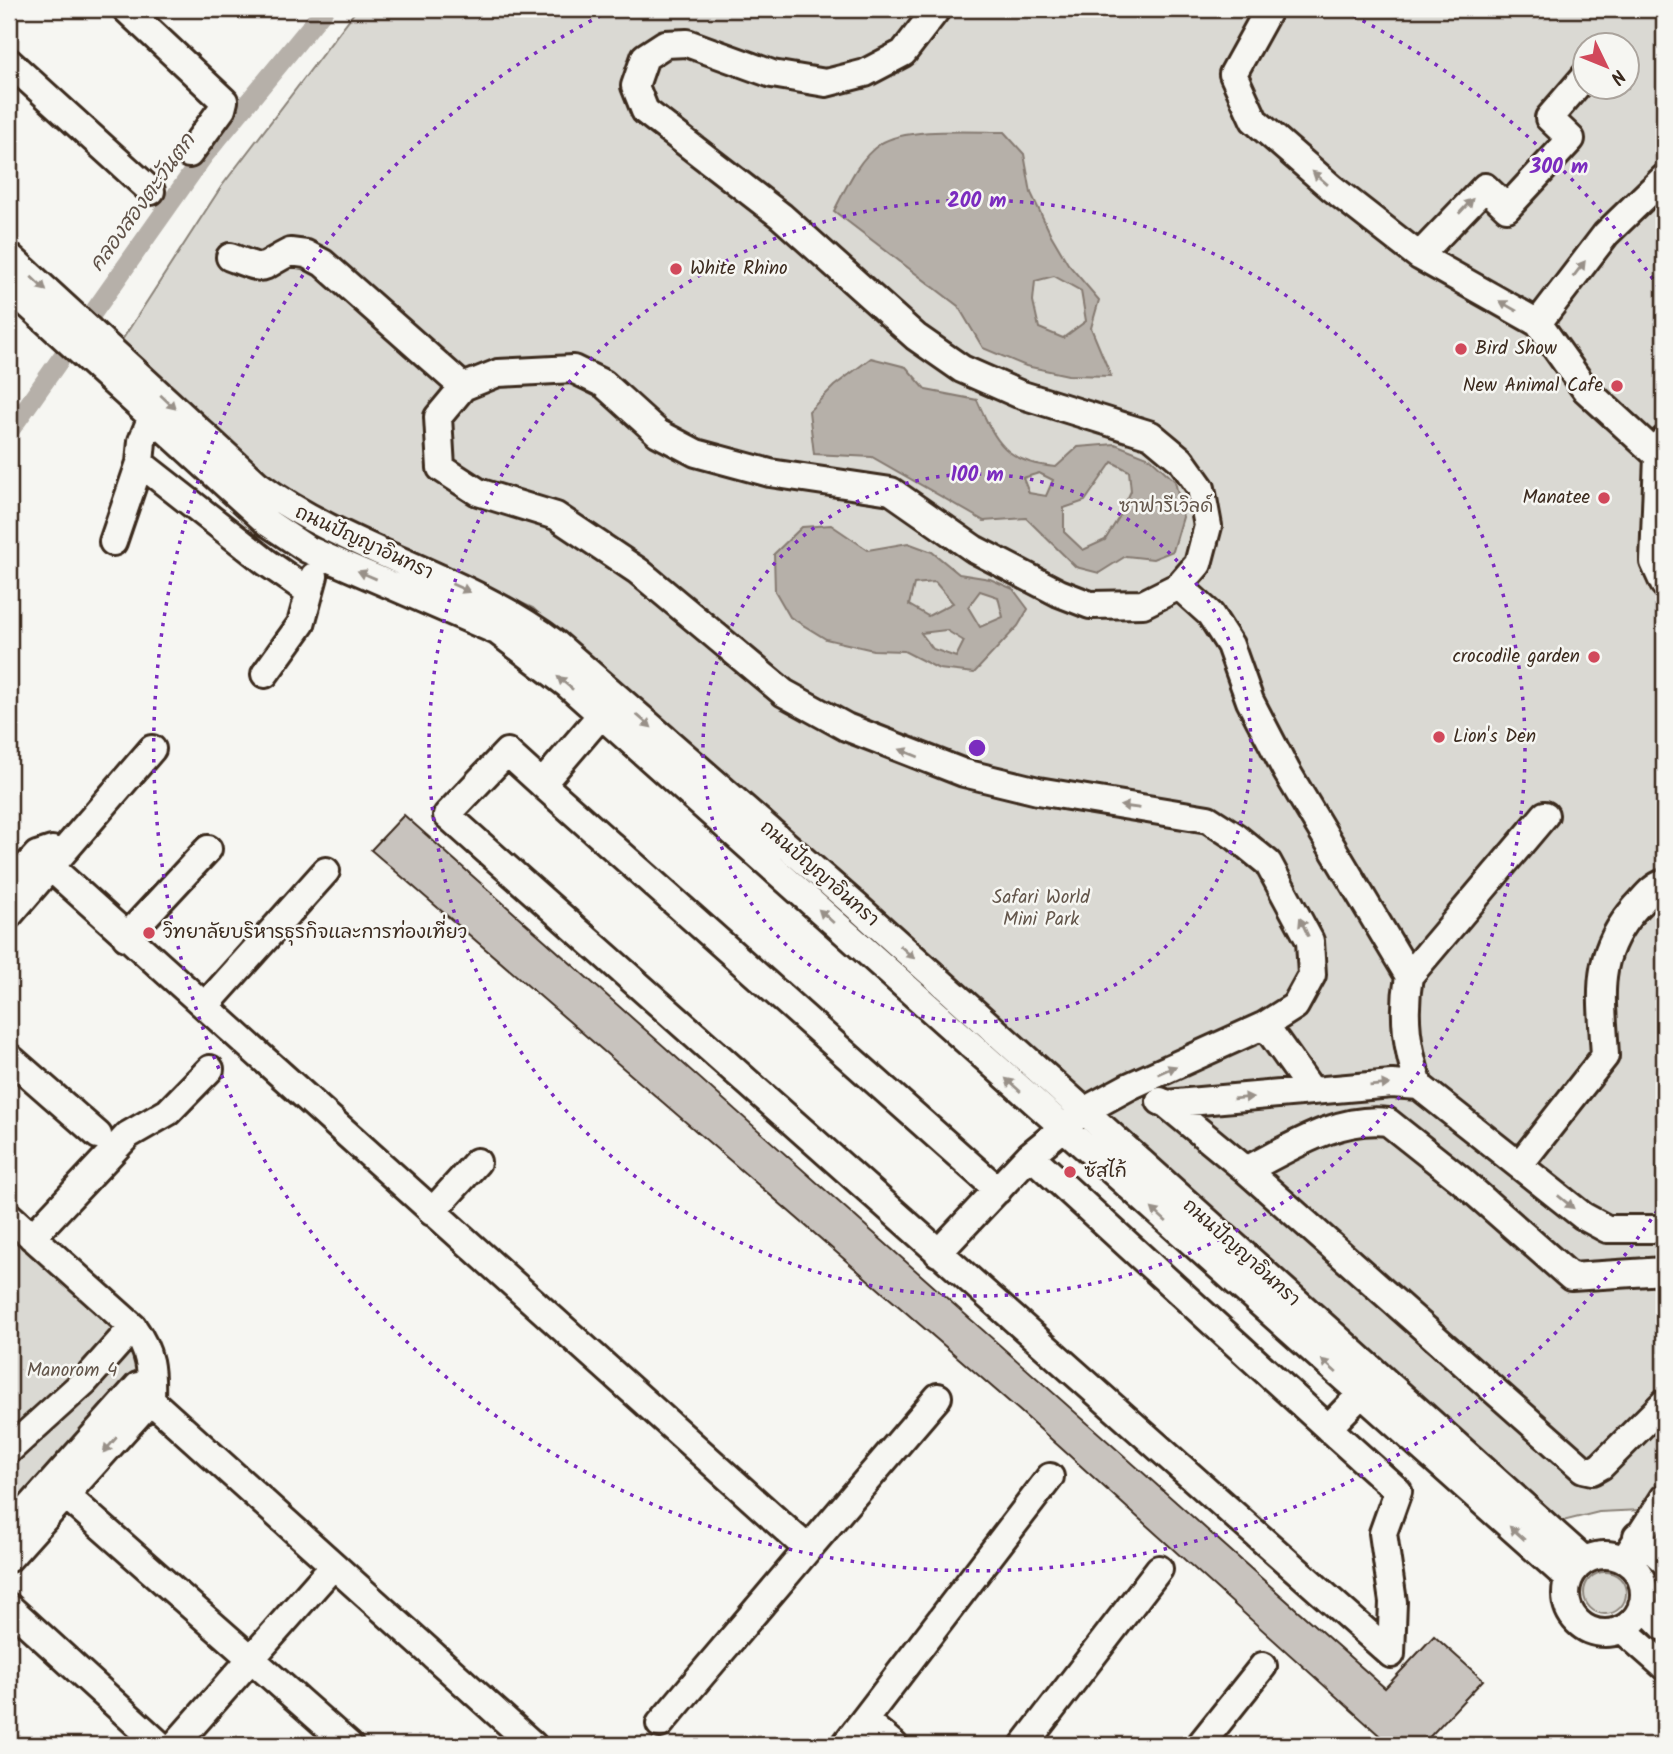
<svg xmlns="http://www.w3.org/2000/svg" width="1673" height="1754" font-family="Kalam,'Playpen Sans Thai',sans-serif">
	<rect width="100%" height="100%" fill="#f6f6f2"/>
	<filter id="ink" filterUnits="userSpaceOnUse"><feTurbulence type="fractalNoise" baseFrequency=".0143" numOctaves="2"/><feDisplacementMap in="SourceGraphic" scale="14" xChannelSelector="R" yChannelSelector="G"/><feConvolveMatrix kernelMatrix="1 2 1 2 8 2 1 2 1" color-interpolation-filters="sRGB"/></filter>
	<g filter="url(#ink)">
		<path fill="#dad9d3" stroke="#8a8278" stroke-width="2" fill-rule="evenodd" d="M357,9H1664V1523L1661,1526L1641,1510L1599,1512L1563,1521L615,685L533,608L309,507L268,483L122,340L221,187ZM1586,46H1628V88H1586Z
			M9,1225L132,1336L141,1395L9,1542Z
			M1584 1593a21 21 0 1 1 42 0a21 21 0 1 1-42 0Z"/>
		<path fill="#b6b0a9" stroke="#857a71" stroke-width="2" fill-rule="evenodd" d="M1004,132L1024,154L1031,193L1051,235L1068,264L1099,300L1091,328L1111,376L1068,375L1026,366L983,348L958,306L834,211C846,188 858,159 880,144C905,127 973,132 1004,132ZM1054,276L1081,291L1086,321L1063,338L1039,328L1033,301L1035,281Z
			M871,358L906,367L926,390L977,400C996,443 1006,463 1056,467L1078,447L1115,444L1150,458L1175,481L1183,517L1173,551L1153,559L1126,556L1099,573L1076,567L1026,518L984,521L872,457L814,454L809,411L834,386ZM1112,462L1129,471L1131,491L1119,517L1105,540L1083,550L1064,532V508L1085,501ZM1039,473L1053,480L1046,496L1029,493L1023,478Z
			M831,525L868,550L908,543L932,552L959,574L990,579L1013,589L1028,609L1018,626L974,673L939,669L904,651L873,650L826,639L790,617L775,591L774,554L802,527ZM935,582L953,603L928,616L909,605L914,584ZM980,591L998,597L1003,617L980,627L968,607ZM946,630L964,641L956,657L933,649L921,633Z"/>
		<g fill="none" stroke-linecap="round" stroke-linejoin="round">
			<path stroke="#b6b0a9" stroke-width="19" d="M9,432L203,157L325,9"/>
		</g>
		<path fill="#c8c3be" stroke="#3b2a1e" stroke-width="2" d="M404,815L1385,1688L1434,1636L1483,1680L1422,1745H1390L1021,1412L371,850Z"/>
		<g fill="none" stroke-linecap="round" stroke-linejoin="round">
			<defs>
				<path id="minor" d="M126,9L224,101L222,109L189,154
					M937,9L903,53L865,73L826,83L772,74L687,43L665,44L645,57L635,86L645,111L781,216L916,337L962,369L1019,394L1151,435L1181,460L1201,488L1208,526L1198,564L1179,586L1143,604L1090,605L1059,593L974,549L891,491L770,473L696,453L658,433L604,384L573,369L498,373L463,387L438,417L441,468L478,492L556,516L638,571L784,693L846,727L964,773L1038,791L1208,819L1236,837L1268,863L1310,941L1312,975L1295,1006L1265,1025L1130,1086L1084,1111L1030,1155L938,1253
					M1269,9L1233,74L1254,120L1332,188L1419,256L1538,323L1585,389L1658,456
					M9,62L151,191
					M9,256L257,484C349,552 465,575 556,644L856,906L1584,1560
					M1419,256L1485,187L1507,208L1571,139L1549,118L1586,75
					M230,257C270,272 256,269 290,252L306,254L323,263L463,387
					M9,287L268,523L307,549L497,631L568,685L1568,1578
					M1538,323L1606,234L1664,178
					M1664,440L1658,456L1654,562L1664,584
					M140,463L266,562L308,591
					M113,542L140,463L142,441L151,419
					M1179,586L1210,614L1230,645L1250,701L1287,772L1409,976
					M265,674L301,624L314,576
					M612,702L542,784L998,1190
					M542,784L507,752L447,815L1391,1654
					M37,855L808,1549L938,1397
					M9,886L37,855L52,850
					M9,915L152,749
					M126,937L208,849
					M205,1006L326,871
					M1265,1025L1312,1091
					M9,1057L98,1135
					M1419,1086C1407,1048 1402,1016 1409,976L1545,815
					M1160,1101L1166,1104L1392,1084L1419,1086L1583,1216L1607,1229H1664
					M1166,1104L1246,1170L1583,1469L1592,1471L1601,1466L1664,1403
					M1030,1155L1328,1428
					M1520,1164L1605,1056C1602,996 1592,956 1636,907C1645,898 1652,887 1664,883
					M1246,1170C1290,1148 1337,1116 1388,1122L1461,1180L1571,1277L1664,1271
					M432,1212L477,1162
					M9,1216L133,1327C151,1352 152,1370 151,1400L9,1558
					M32,1237L128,1135L168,1112L210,1069
					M1372,1383L1328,1428L1398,1491L1383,1533L1393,1602L1391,1654
					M137,1388L533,1745
					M9,1450L84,1382L133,1327
					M52,1483L349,1745
					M9,1531L138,1386
					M1637,1536L1664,1561
					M1566 1594a39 39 0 1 1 78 0a39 39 0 1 1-78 0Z
					M1624,1560L1664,1498
					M1642,1605L1664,1627
					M9,1607L160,1745
					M1622,1629L1664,1666
					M864,1720L894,1745
					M660,1724L808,1549
					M175,1745L333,1566
					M845,1745L1050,1477
					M1024,1745L1159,1569
					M1200,1745L1263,1666"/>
			</defs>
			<use href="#minor" stroke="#3b2a1e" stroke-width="32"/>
			<use href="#minor" stroke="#f6f6f2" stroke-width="26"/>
		</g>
		<defs><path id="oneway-solid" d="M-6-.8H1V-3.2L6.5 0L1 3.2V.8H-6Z" transform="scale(1.75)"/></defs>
		<g fill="#989088">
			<use href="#oneway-solid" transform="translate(1320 178) rotate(-139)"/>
			<use href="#oneway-solid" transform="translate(1466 206) rotate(-47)"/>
			<use href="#oneway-solid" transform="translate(1579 269) rotate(-53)"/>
			<use href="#oneway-solid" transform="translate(39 284) rotate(43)"/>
			<use href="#oneway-solid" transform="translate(1508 306) rotate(-150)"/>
			<use href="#oneway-solid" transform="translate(168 402) rotate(43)"/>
			<use href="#oneway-solid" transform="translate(367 575) rotate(-157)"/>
			<use href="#oneway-solid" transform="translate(461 588) rotate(24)"/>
			<use href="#oneway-solid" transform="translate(565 683) rotate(-140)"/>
			<use href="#oneway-solid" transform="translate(644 721) rotate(41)"/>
			<use href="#oneway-solid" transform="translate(909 753) rotate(-158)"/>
			<use href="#oneway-solid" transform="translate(1130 807) rotate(-172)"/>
			<use href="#oneway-solid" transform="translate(826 916) rotate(-138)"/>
			<use href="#oneway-solid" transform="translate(1304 927) rotate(-115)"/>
			<use href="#oneway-solid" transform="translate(907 952) rotate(42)"/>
			<use href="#oneway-solid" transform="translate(1167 1070) rotate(-23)"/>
			<use href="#oneway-solid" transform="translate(1013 1085) rotate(-138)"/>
			<use href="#oneway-solid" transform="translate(1380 1085) rotate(-5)"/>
			<use href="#oneway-solid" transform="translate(1243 1098) rotate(-5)"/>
			<use href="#oneway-solid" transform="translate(1566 1202) rotate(39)"/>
			<use href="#oneway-solid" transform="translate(1159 1215) rotate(-138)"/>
			<use href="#oneway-solid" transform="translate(1329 1366) rotate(-138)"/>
			<use href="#oneway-solid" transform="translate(110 1445) rotate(131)"/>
			<use href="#oneway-solid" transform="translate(1517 1533) rotate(-138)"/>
		</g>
	</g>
	<g fill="none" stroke="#7b2cbf" stroke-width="3.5" stroke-dasharray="3.5 7">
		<circle cx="977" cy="748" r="274"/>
		<circle cx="977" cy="748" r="548"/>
		<path d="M1663 1202A823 823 0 1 1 610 11M1344 11A823 823 0 0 1 1663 294"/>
	</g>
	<g fill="#d1495b" stroke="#f6f6f2" stroke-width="2.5">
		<circle cx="676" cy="269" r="7"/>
		<circle cx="1461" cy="349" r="7"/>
		<circle cx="1617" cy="386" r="7"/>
		<circle cx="1604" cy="498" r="7"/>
		<circle cx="1594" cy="657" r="7"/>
		<circle cx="1439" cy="737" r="7"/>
		<circle cx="149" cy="933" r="7"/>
		<circle cx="1070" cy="1172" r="7"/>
	</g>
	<g text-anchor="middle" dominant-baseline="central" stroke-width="5" stroke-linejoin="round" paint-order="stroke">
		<g font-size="19" fill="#3b2a1e" stroke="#f6f6f2" text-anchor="start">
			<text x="690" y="269">White Rhino</text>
			<text x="1475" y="349">Bird Show</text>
			<text x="1603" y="386" text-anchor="end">New Animal Cafe</text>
			<text x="1590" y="498" text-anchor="end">Manatee</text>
			<text x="1580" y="657" text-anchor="end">crocodile garden</text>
			<text x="1453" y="737">Lion's Den</text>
			<text x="163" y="933">วิทยาลัยบริหารธุรกิจและการท่องเที่ยว</text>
			<text x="1084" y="1172">ซัสไก้</text>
		</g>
		<g font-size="19" fill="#63564b" stroke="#f6f6f2">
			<text x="1166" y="507">ซาฟารีเวิลด์</text>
			<text x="1041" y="898">Safari World<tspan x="1041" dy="22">Mini Park</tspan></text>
			<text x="72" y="1371">Manorom 4</text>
		</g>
		<g font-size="19" fill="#3b2a1e" stroke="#f6f6f2">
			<text transform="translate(364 543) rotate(25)">ถนนปัญญาอินทรา</text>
			<text transform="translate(819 874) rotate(41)">ถนนปัญญาอินทรา</text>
			<text transform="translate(1241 1253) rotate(42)">ถนนปัญญาอินทรา</text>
		</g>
		<g font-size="21" font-style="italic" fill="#605248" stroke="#f6f6f2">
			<text transform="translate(143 203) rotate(-54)">คลองสองตะวันตก</text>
		</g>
	</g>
	<circle cx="977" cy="748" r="10" fill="#7b2cbf" stroke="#f6f6f2" stroke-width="3.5"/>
	<g font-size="21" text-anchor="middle" font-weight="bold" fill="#7b2cbf" stroke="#f6f6f2" stroke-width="5" stroke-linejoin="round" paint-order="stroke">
		<text x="1559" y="173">300 m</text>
		<text x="977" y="207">200 m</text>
		<text x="977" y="481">100 m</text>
	</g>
	<rect width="1673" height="1754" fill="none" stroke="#f6f6f2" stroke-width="35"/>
	<rect x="18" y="18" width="1638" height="1719" fill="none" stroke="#3b2a1e" stroke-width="2.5" filter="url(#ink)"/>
	<g transform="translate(1606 66) rotate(133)"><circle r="33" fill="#f6f6f2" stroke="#aba49d" stroke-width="2"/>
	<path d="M0-5L12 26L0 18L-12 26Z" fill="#d1495b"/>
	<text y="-10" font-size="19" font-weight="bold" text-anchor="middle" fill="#3b2a1e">N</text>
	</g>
</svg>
